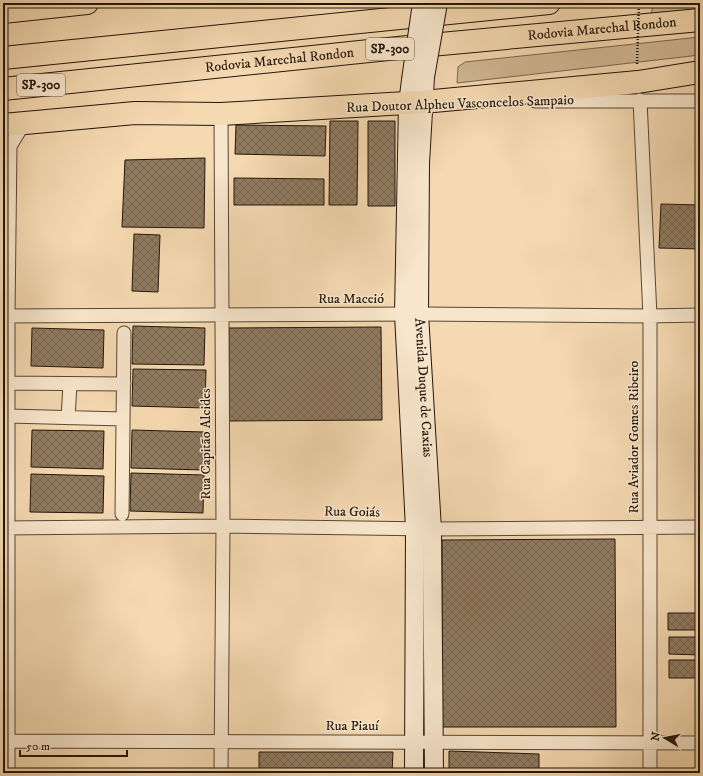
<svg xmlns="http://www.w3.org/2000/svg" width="703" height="776" font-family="'IM FELL DW Pica',serif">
	<defs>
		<pattern id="building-cross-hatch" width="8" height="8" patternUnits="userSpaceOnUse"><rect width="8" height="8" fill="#907b61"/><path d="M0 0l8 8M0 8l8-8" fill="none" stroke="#75644e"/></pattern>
	</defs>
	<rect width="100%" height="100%" fill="#f5d9b1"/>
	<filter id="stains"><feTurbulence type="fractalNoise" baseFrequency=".005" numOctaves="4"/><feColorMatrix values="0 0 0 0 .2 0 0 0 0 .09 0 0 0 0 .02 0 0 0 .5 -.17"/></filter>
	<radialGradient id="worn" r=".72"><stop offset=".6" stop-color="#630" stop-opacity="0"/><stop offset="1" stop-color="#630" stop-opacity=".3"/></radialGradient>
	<path fill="#d1b895" stroke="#7a6650" d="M653,3H700V12L651,17Z
		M700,37V55L457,83L458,67L465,62Z"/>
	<path fill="url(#building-cross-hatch)" stroke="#22150a" d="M330,121H358L357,205H329Z
		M368,121H395V206H368Z
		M236,125L326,126L325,156L235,154Z
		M205,158L204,228L122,227L125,160Z
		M234,178L324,179V205H234Z
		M661,204L700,205V249L659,248Z
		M134,234L160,235L158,292L132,291Z
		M133,326L205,328L204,365L132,364Z
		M381,327L382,420L229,421V328Z
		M32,328L104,330L103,368L31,366Z
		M133,369L206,370L205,408L132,406Z
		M32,430L104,431L103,469L31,467Z
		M132,430L204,432V470L131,468Z
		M131,473L204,475L203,513L130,511Z
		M31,474L104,476L103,513L30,512Z
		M615,539L616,727H442V540Z
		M668,613H700V630H668Z
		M669,637H700V655L669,654Z
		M669,660H700V678H669Z
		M449,751L539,754V773H449Z
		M259,752H393L392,773H259Z"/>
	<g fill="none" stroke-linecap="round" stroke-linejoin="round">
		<defs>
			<path id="street" d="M640,100L650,316V773
				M535,101H700
				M221,114L223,526L221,773
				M3,316L419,314L650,316L700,315
				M7,383L124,384
				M8,416L123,419
				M68,418L70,384
				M122,514L124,333
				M3,528L223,526L432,529L700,527
				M3,741L700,743
				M8,773V316L10,146L24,123"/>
			<g id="secondary">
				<path id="s1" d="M425,77L420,163L419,314L432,529L434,773"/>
				<path d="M411,80L408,104L404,314L415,528L414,773"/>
			</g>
			<g id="highway">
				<path d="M3,12L87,3"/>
				<path d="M3,58L549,3"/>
				<path id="s2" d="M3,89L398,48L700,20"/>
				<path d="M3,125L135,113L221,114L423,102L638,82L700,72"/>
			</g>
		</defs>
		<use href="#street" stroke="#574634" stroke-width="15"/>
		<use href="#secondary" stroke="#22150a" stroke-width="20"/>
		<use href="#highway" stroke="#22150a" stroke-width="24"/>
		<use href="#street" stroke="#f8e6cc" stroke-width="13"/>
		<use href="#secondary" stroke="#f8e6cc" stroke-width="18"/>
		<use href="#highway" stroke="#f5d9b1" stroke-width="22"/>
		<defs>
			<path id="secondary-bridge" d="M425,77L438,3
				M411,80L422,3"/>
		</defs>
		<use href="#secondary-bridge" stroke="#22150a" stroke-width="20" stroke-linecap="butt"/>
		<path stroke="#22150a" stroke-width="2.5" stroke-dasharray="1 2" stroke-linecap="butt" d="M637,64L639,3"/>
		<use href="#secondary-bridge" stroke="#f8e6cc" stroke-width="18"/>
	</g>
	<g text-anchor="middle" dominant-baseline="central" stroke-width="3" stroke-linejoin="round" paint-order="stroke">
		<g fill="#f8e6cc" stroke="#625444" stroke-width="1">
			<rect x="366" y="38" width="48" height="22" rx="3"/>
			<rect x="17" y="74" width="48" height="22" rx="3"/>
		</g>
		<g font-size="13" font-weight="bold" fill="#22150a">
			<text x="390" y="49">SP-300</text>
			<text x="41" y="85">SP-300</text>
		</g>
		<g font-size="14" fill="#22150a" stroke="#f8e6cc">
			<text stroke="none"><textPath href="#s2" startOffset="602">Rodovia Marechal Rondon</textPath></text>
			<text stroke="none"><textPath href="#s2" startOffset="278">Rodovia Marechal Rondon</textPath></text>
			<text transform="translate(460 104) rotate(-2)">Rua Doutor Alpheu Vasconcelos Sampaio</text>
			<text x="351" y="299">Rua Maceió</text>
			<text stroke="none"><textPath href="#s1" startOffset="311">Avenida Duque de Caxias</textPath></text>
			<text transform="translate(634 437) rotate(-90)">Rua Aviador Gomes Ribeiro</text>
			<text transform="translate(206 444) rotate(-90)">Rua Capitão Alcides</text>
			<text transform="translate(352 512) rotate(1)">Rua Goiás</text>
			<text x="352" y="726">Rua Piauí</text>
		</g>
	</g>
	<rect width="703" height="776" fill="none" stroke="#f5d9b1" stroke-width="16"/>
	<rect x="4" y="4" width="695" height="768" fill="none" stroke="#22150a" stroke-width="2"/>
	<rect x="8" y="8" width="687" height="760" fill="none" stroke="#22150a"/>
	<g transform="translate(665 738) rotate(280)" stroke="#f8e6cc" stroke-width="3" paint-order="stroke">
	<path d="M0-3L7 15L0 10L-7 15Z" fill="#22150a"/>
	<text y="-6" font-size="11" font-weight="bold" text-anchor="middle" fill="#22150a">N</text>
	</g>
	<path d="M20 750v6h107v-6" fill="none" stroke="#22150a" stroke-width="2"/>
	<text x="26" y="750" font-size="12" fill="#22150a" stroke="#f8e6cc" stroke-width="3" paint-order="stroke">50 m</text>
	<rect width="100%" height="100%" filter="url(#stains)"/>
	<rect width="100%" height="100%" fill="url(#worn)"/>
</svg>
